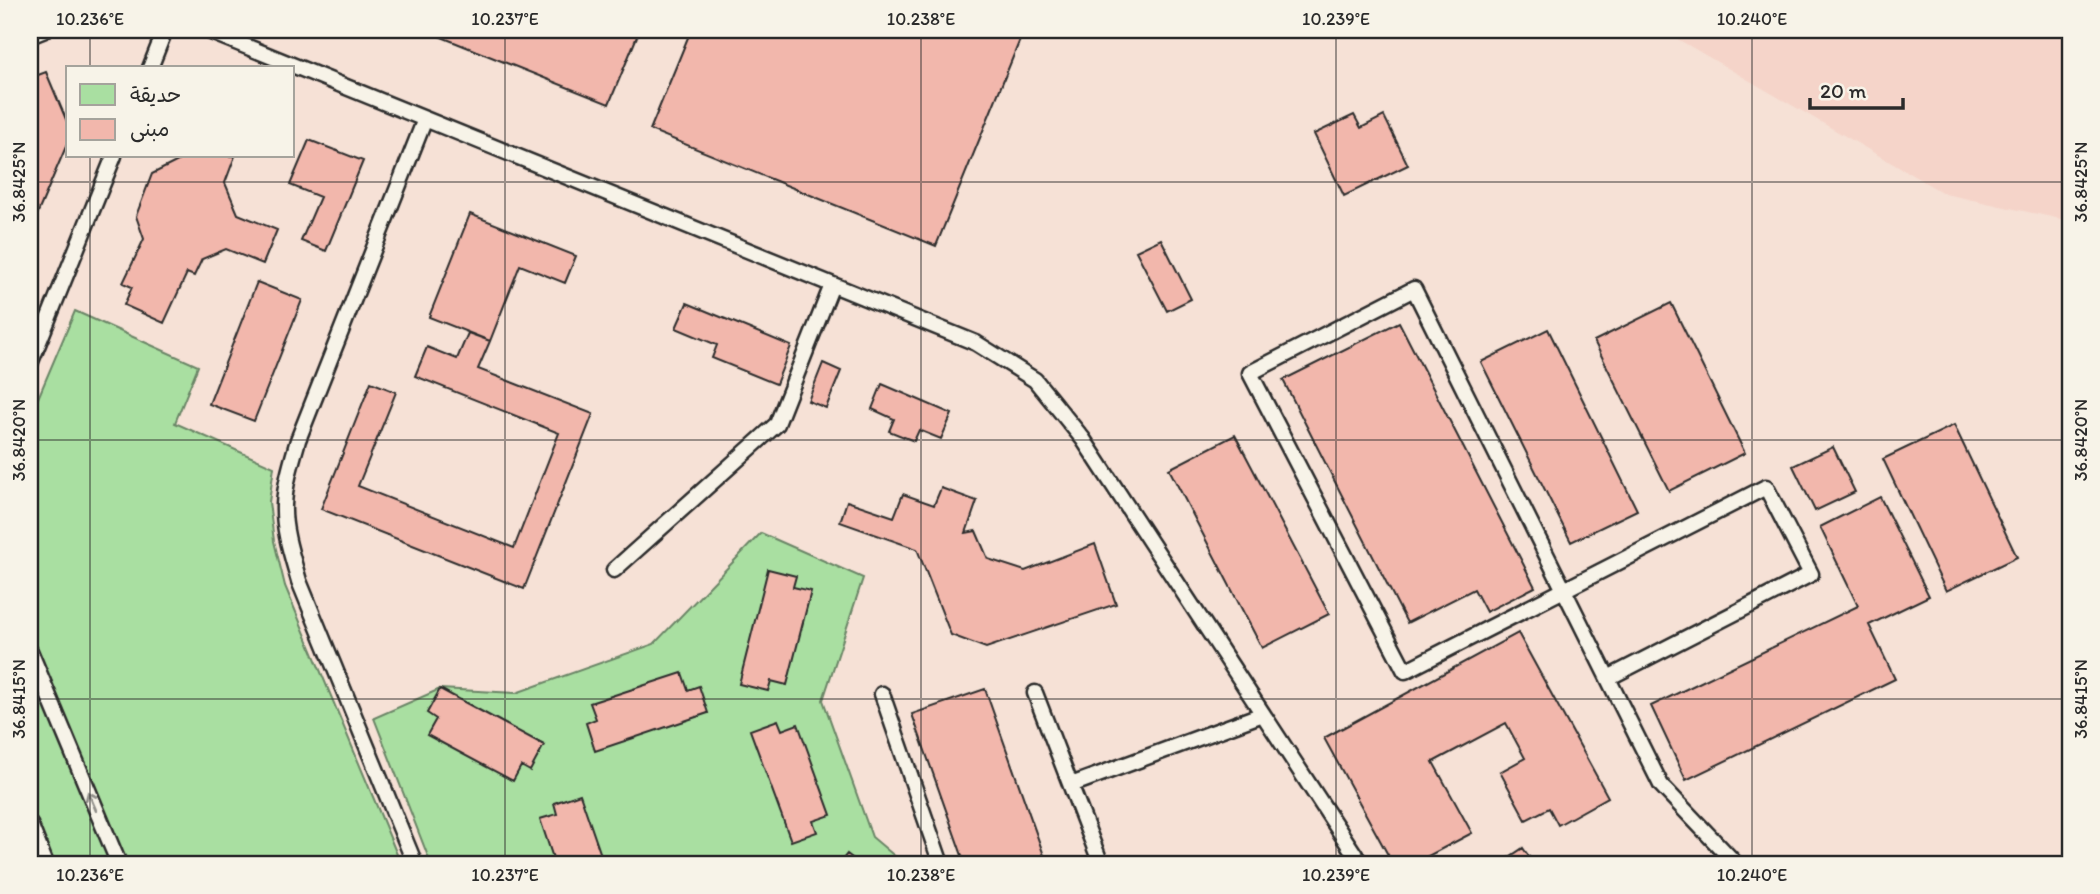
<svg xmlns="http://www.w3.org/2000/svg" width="2100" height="894" font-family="Itim,'Playpen Sans Arabic',sans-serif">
	<rect width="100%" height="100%" fill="#f6e1d6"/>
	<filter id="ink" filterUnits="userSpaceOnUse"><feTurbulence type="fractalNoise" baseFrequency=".0143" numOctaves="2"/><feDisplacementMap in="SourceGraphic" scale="14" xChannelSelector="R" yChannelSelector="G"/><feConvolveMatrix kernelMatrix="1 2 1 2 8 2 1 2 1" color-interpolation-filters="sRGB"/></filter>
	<g filter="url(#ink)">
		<path fill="#f5d4c9" d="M1662,30H2070V221L1945,194Z"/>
		<path fill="#a9dfa1" stroke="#6a8566" stroke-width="2" d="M75,311L198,366L175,423L274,467L269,502L274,541L285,586L401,864H30V417Z
			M761,533L863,578L823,700L872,837L904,864H431L374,718L440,689L516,693L654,644Z"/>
		<path fill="#f2b7ac" stroke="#2b2b2b" stroke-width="2" d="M424,30H543L554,34L556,30H627L638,34L609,104Z
			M691,30H1024L936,246L650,130Z
			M46,72L68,124V142L30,231V78Z
			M1354,115L1361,128L1384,116L1408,165L1344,196L1314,134Z
			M309,140L363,161L326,251L301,241L320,197L290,185Z
			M180,156H235L225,183L238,214L277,230L263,264L226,249L202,259L194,276L187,273L164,323L124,305L132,287L123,283L144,239L136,216L152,174L178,161Z
			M470,214L576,256L565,283L520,265L490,341L429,317Z
			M1161,239L1191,299L1167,311L1136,251Z
			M257,282L302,300L254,421L209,404Z
			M687,303L791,346L776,384L712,358L717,345L676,328Z
			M1671,303L1745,453L1669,491L1594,341Z
			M1399,322L1535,587L1486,612L1474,589L1407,623L1283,380Z
			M1548,329L1637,510L1571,542L1481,362Z
			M468,333L490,341L478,369L593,414L524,589L321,509L371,382L396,392L358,486L514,548L559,433L415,376L427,347L457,359Z
			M823,363L841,371L826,408L808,401Z
			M882,384L952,414L941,439L919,430L914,441L889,431L894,419L872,409Z
			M1954,425L2017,557L1946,591L1883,459Z
			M1235,435L1329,614L1262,648L1169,469Z
			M1833,447L1855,492L1815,511L1793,466Z
			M941,488L977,501L966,533L976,531L988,559L1025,571L1095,544L1116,604L986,648L951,635L917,549L840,522L847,501L894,517L903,494L934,505Z
			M1880,497L1929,596L1869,625L1895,679L1686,780L1651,706L1858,606L1820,527Z
			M768,569L796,576L793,587L811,591L787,685L771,681L768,691L739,684Z
			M1518,633L1608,797L1558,825L1549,808L1526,820L1500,772L1525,758L1506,723L1433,762L1472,833L1413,864H1393L1324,738Z
			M682,673L688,690L699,686L708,713L595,751L586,723L596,719L590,703Z
			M440,689L544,745L530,771L521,766L513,781L427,735L436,719L427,713Z
			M985,689L1047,864H965L912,714Z
			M778,720L782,730L798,724L831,815L813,821L817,832L791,841L750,730Z
			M580,794L604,864H555L540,819L557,814L554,803Z
			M1523,848L1534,864H1499Z
			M847,854L860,864H839Z"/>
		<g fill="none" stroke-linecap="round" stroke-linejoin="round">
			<defs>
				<path id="lane" d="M206,30L976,343L1035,380L1083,439L1361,864
					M30,36L45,30
					M150,68L165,30
					M30,364L114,156
					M614,570L777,424L832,285
					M30,651L119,864
					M1608,678L1811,574L1766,487L1405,671L1250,373L1414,289L1661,785L1736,864
					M1035,693L1101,864
					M882,694L941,864
					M1071,785L1263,714
					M30,824L46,864
					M415,864L299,581C292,556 283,530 284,505C285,483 292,461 298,440L425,119"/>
			</defs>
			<use href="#lane" stroke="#2b2b2b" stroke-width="19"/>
			<use href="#lane" stroke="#f7f3e8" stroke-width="14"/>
		</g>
		<defs><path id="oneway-shaft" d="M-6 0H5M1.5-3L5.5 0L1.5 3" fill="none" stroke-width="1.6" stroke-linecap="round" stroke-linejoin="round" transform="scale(1.75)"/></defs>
		<use stroke="#918f8a" href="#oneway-shaft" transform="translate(92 801) rotate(-113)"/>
	</g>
	<path fill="none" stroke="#2b2b2b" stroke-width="2" stroke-opacity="0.45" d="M90,30V68M505,30V864M921,30V864M1336,30V864M1752,30V864M90,156V864M30,182H2070M30,440H2070M30,699H2070"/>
	<rect width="2100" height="894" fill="none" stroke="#f7f3e8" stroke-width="77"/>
	<rect x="66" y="66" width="228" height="91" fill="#f7f3e8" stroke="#a5a39c" stroke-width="2"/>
	<rect x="80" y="84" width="35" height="21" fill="#a9dfa1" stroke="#a5a39c" stroke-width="2"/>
	<text x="130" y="102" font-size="21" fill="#2b2b2b">حديقة</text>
	<rect x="80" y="119" width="35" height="21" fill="#f2b7ac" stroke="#a5a39c" stroke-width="2"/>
	<text x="130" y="136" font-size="21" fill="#2b2b2b">مبنى</text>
	<path d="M1810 98v10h93v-10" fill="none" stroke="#2b2b2b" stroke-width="3.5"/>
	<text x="1820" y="98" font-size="21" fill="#2b2b2b" stroke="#f7f3e8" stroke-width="5" paint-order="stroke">20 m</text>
	<rect x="38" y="38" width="2024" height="818" fill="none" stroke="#2b2b2b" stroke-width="2.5"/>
	<g font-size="18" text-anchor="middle" fill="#2b2b2b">
		<text x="90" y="25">10.236°E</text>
		<text x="505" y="25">10.237°E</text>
		<text x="921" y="25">10.238°E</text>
		<text x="1336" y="25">10.239°E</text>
		<text x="1752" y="25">10.240°E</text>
		<text transform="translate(19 182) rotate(-90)" y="6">36.8425°N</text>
		<text transform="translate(2081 182) rotate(-90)" y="6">36.8425°N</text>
		<text transform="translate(19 440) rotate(-90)" y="6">36.8420°N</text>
		<text transform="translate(2081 440) rotate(-90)" y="6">36.8420°N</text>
		<text transform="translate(19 699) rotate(-90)" y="6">36.8415°N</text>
		<text transform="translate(2081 699) rotate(-90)" y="6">36.8415°N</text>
		<text x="90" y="881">10.236°E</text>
		<text x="505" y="881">10.237°E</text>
		<text x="921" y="881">10.238°E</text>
		<text x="1336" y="881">10.239°E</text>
		<text x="1752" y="881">10.240°E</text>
	</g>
</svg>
